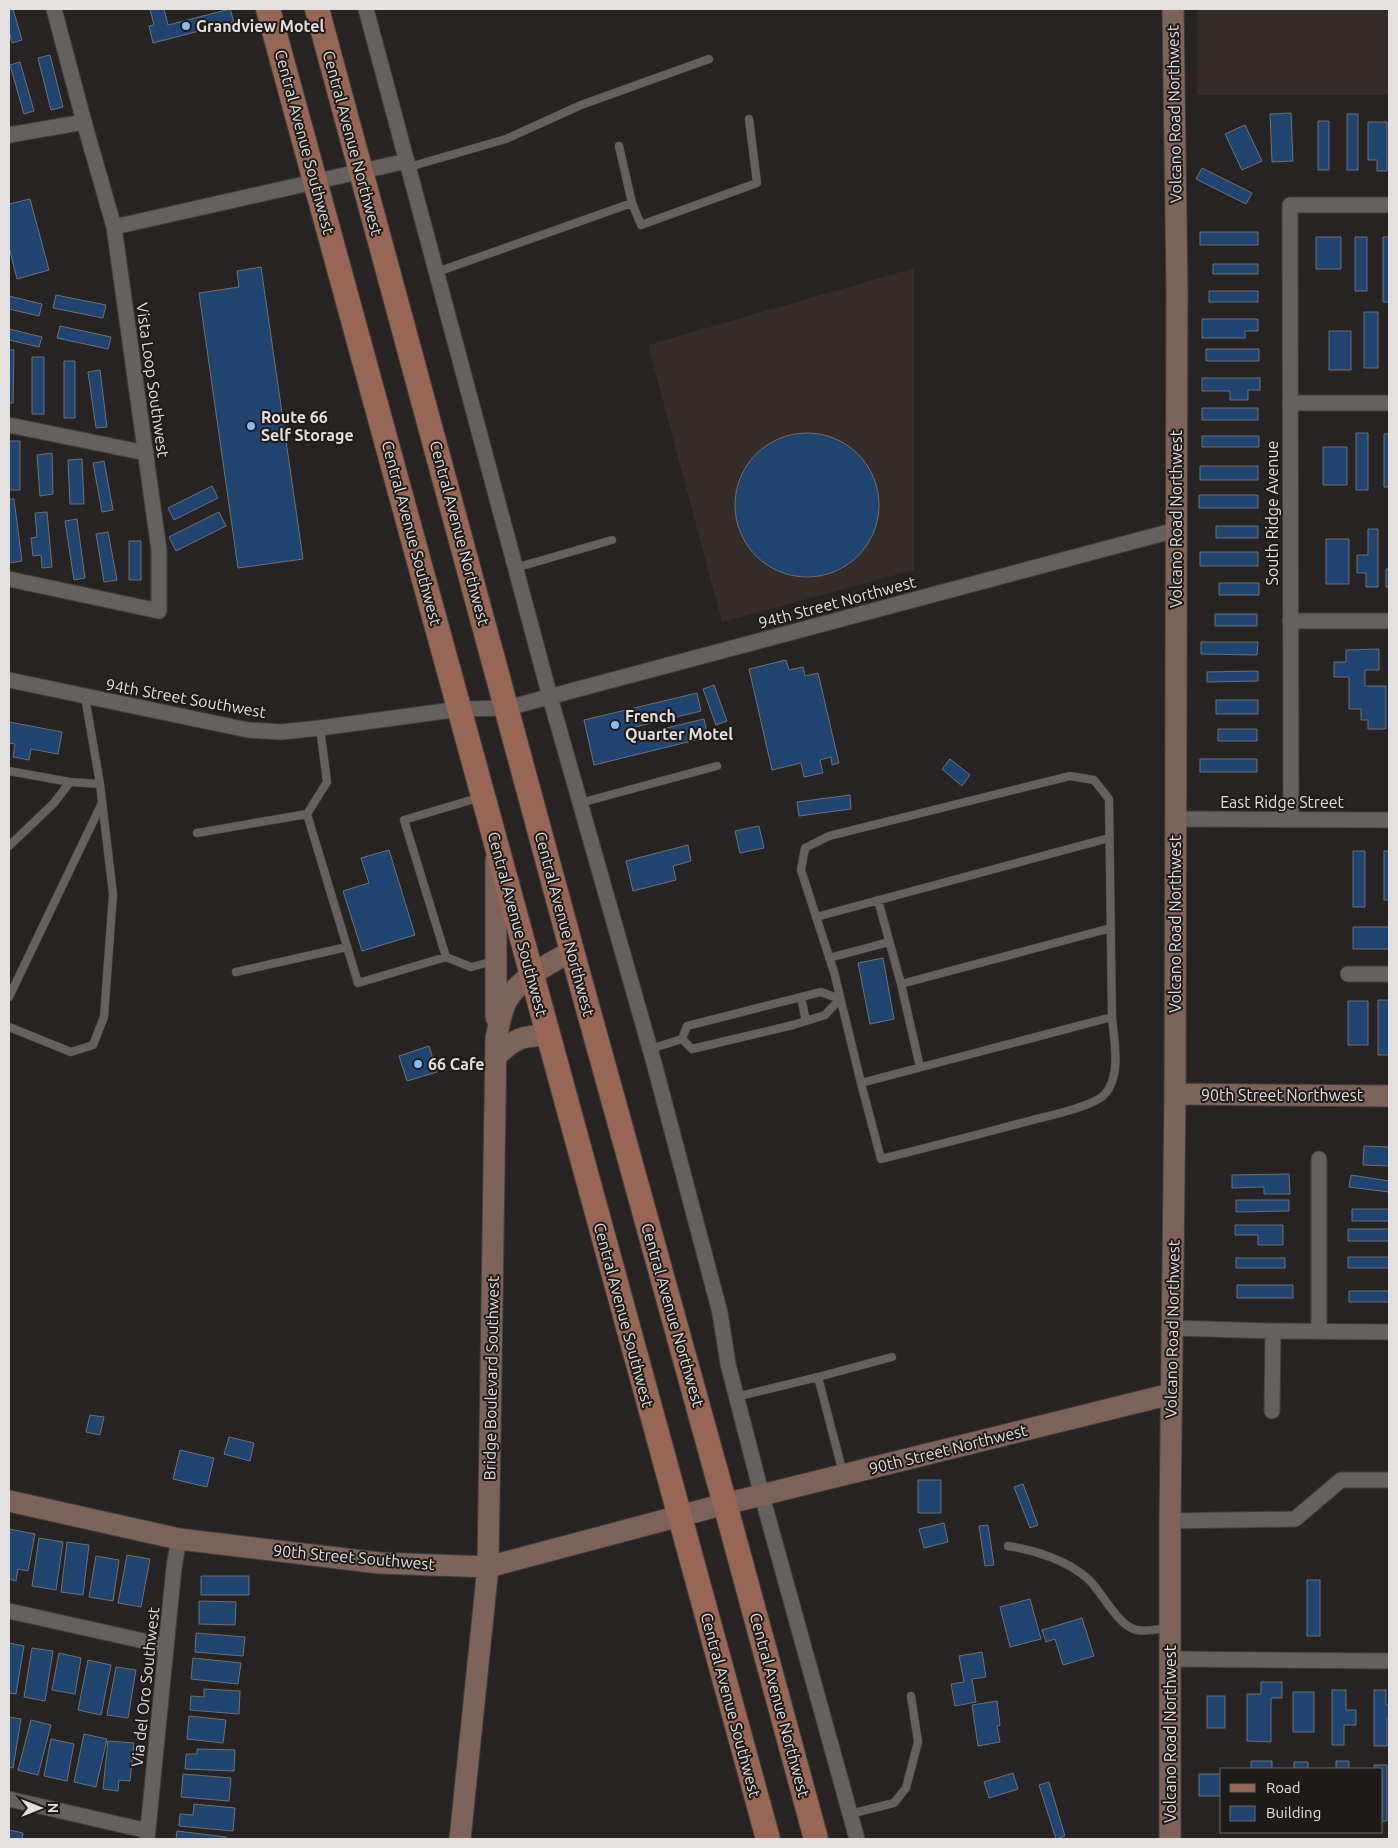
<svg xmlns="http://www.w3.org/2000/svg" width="1398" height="1848" font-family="Ubuntu,sans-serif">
	<rect width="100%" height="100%" fill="#272322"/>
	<path fill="#352b28" d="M1197,9H1389V95H1197Z
		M914,268V570L722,622L648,345Z"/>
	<path fill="#1f4570" stroke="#6f7276" d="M9,9H13L22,40L12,43L9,31Z
		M150,9H164L168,25L230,9L234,22L153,43L149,26L154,25Z
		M50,55L63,107L51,110L38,58Z
		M20,62L34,111L24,114L10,65Z
		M1291,113L1293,161L1272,162L1270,114Z
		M1347,114H1358V170H1347Z
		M1318,121H1329V170H1318Z
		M1368,122H1387V171H1377V160H1368Z
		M1245,125L1262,161L1242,170L1225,134Z
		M1202,168L1252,193L1246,204L1196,179Z
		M30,199L49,270L17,279L9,247V204Z
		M1200,232H1258V245H1200Z
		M1316,237H1341V269H1316Z
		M1355,237H1367V291H1355Z
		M1383,237H1389V302H1383Z
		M1213,264H1258V274H1213Z
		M261,267L303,559L238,568L199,293L239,287L237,271Z
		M1209,291H1258V302H1209Z
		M56,295L106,305L103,318L53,308Z
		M9,296L42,304L39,316L9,309Z
		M1364,312H1378V368H1364Z
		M1202,319H1258V331H1245V338H1202Z
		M60,326L111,337L108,349L57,338Z
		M9,329L42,337L39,347L9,340Z
		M1329,331H1351V370H1329Z
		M1206,349H1259V361H1206Z
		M9,350H14L13,403H9Z
		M32,357H44V414H32Z
		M64,361H75V418H64Z
		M100,370L107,427L96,428L88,372Z
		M1202,378H1260V390H1248V400H1230V391H1202Z
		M1202,408H1258V420H1202Z
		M735 505a72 72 0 1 1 144 0a72 72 0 1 1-144 0Z
		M1356,433H1368V490H1356Z
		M1384,434H1389V487H1384Z
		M1202,436H1259V447H1202Z
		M9,441H20V490H9Z
		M1323,447H1347V485H1323Z
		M52,453L53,494L40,496L37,455Z
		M82,459L84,504H70L68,460Z
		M104,461L113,510L102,512L93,463Z
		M1200,466H1258V480H1200Z
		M212,486L218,498L174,520L168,508Z
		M1199,495H1258V508H1199Z
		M9,499H14L22,561L9,563Z
		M47,512L52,567L42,568L41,555L33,556L31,538L37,537L35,513Z
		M219,512L226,526L176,551L169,537Z
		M77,519L85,578L74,580L65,521Z
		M1216,526H1258V538H1216Z
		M1368,529H1378V587H1366V573H1357V555H1368Z
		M108,532L117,580L104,582L96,534Z
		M1326,539H1349V584H1326Z
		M129,541H141V580H129Z
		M1200,552H1258V566H1200Z
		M1386,569H1389V587H1386Z
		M1219,583H1259V595H1219Z
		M1215,614H1257V626H1215Z
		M1201,642H1258L1257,655L1201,654Z
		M1379,649V670H1365V686H1386V729H1368V720H1361V709H1349V677H1334V662H1346V650Z
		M786,660L789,670L803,667L805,676L818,673L839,763L832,765L831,757L820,760L823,773L804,777L801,763L772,770L749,669Z
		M1258,671V681L1207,682V672Z
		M714,685L727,721L716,725L703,689Z
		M697,693L701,711L627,729L629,737L704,719L708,737L594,765L584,720Z
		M1216,700H1258V714H1216Z
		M9,722L62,732L58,754L31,749L29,760L13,757L15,744L9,743Z
		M1218,729H1257V741H1218Z
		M950,759L970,775L962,786L942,769Z
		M1200,759H1257V772H1200Z
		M850,795L851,809L799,816L797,802Z
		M759,826L764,848L740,853L735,831Z
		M688,845L691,861L673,866L676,880L633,891L626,861Z
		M389,850L415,935L362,951L343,891L369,883L361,858Z
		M1353,851H1365V907H1353Z
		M1384,851H1389V900H1384Z
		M1353,927H1389V949H1353Z
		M883,958L894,1019L870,1024L858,963Z
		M1378,1000H1389V1055H1378Z
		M1348,1001H1368V1045H1348Z
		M429,1046L437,1072L407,1081L399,1056Z
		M1364,1146L1389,1147V1166L1363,1165Z
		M1289,1174L1290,1194H1264V1187L1232,1188V1175Z
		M1351,1175L1389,1181V1192L1349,1187Z
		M1236,1200H1289V1211L1236,1212Z
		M1352,1209H1389V1221H1352Z
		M1235,1225H1283V1245H1258V1235H1235Z
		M1348,1229H1389V1241H1348Z
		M1348,1257H1389V1268H1348Z
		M1236,1258H1285V1268H1236Z
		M1237,1285H1293V1298H1237Z
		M1349,1291H1389V1302H1349Z
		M90,1415L104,1417L100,1435L86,1432Z
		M229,1437L254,1443L250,1461L224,1454Z
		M180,1450L214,1458L207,1487L173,1479Z
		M918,1480H941V1513H918Z
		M1023,1484L1038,1525L1030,1528L1014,1487Z
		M944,1523L948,1542L924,1548L919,1529Z
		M988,1525L994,1565L985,1566L979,1526Z
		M9,1529L35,1534L28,1571L18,1569L16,1581L9,1579Z
		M39,1538L63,1542L56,1590L32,1586Z
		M67,1542L89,1545L83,1595L61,1592Z
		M127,1555L150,1559L141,1607L118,1603Z
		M96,1556L119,1560L113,1601L89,1597Z
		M201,1576H249V1595H201Z
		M1307,1580H1320V1636H1307Z
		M1030,1599L1041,1639L1010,1647L1000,1607Z
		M199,1601L236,1602L235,1625L199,1624Z
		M1082,1618L1094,1656L1063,1665L1055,1639L1046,1642L1042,1630Z
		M196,1633L245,1637L243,1656L195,1652Z
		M9,1643L24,1646L16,1694L9,1693Z
		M32,1648L53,1651L45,1701L24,1697Z
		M982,1652L986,1677L972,1679L976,1702L955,1706L951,1684L964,1682L959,1656Z
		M59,1653L81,1658L75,1694L52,1690Z
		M193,1658L241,1663L238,1684L191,1679Z
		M88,1660L111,1665L101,1715L78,1710Z
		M116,1667L136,1670L128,1718L107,1715Z
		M1261,1682H1282V1698H1271V1742L1247,1741V1694H1261Z
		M204,1689L240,1691L239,1714L190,1710L191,1696L204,1697Z
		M1332,1690H1346V1710H1356V1725H1344V1745H1332Z
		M1374,1690H1386V1705H1389V1718H1387V1746H1374Z
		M1293,1692H1314V1732H1293Z
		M1207,1696H1225V1728H1207Z
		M997,1701L1000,1725L997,1726L1000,1742L978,1746L972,1705Z
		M189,1716L226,1720L223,1743L187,1739Z
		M9,1717L21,1719L13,1768L9,1767Z
		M31,1720L51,1725L38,1775L18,1770Z
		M84,1734L107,1739L96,1787L74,1782Z
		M51,1739L74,1744L67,1781L44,1776Z
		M108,1741L134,1743L130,1781L119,1780L118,1791L103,1789Z
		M197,1749L235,1750L234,1771L185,1769L186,1754H197Z
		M1251,1761H1272V1769H1251Z
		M1336,1761H1349V1769H1336Z
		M1294,1762H1308V1769H1294Z
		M1374,1765H1387V1821H1382V1769H1374Z
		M1013,1773L1018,1789L989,1798L984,1782Z
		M183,1774L231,1778L229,1801L181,1797Z
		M1199,1774H1222V1796H1199Z
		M1049,1782L1065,1836L1056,1839L1039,1785Z
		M194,1804L235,1808L233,1831L179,1826L180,1814L193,1815Z
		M9,1830L23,1833L22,1839H9Z
		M177,1831L226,1837V1839H176Z"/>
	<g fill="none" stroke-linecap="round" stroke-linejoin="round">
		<defs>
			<path id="lane" d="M619,146L632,203
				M409,167L506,139L581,105L709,59
				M437,272L632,203L641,225L757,183L749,119
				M515,568L612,540
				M320,728L327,782L307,814L358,983L446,957L404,820L481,797
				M9,771L70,782
				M1070,776L1094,780L1109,799L1112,1017L861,1083L834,972L801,870L805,848L829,836Z
				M580,803L717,766
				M197,833L307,814
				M9,846L54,803L70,782L100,784
				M878,900L901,984L1111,928
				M816,917L1109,838
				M446,957L471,967L494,961
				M829,958L889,942
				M236,972L347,947
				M901,984L920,1067
				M821,992L840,999L825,1015L793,1025L692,1049L682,1039L687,1026Z
				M9,997L102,803
				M801,997L806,1021
				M9,1027L71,1052L93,1045L104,1017L113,894L100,784L85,697
				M650,1049L682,1039
				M861,1083L881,1159C930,1147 980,1134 1029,1121C1047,1116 1092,1107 1104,1095C1122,1077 1114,1040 1112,1017
				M818,1377L892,1357
				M736,1397L818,1377L843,1473
				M1008,1546C1035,1550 1066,1560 1087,1578C1103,1592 1117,1626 1137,1630C1147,1632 1158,1629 1168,1628
				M850,1814L894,1803L906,1788L918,1742L911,1696"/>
			<path id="street" d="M366,9L550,697L654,1063L720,1313L728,1364L762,1496L857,1839
				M9,135L84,122
				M114,227L407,161
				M1290,403H1389
				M9,425L146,453
				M9,579L159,611V550L114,227L84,122L54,9
				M1290,621H1389
				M9,680L248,730L281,732L320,728L460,709L507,708L1176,530
				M1175,819L1389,820
				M1291,820L1290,205H1389
				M1348,974H1389
				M1173,1328L1273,1331L1389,1332
				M1319,1331V1159
				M1272,1411L1273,1331
				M1170,1521L1295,1519L1341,1480H1389
				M9,1611L166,1646
				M1170,1659L1389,1661
				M9,1799L148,1831
				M147,1839L174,1567L179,1539"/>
			<path id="secondary" d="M496,1017V860
				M496,1056C516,1038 521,1036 548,1035
				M1175,1094L1389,1096
				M9,1501L179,1539L379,1563L488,1567L725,1504L1171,1394
				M460,1839L488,1567L496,1038C499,1026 501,1011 507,1000C521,977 549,964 572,951
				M1170,1839V1521L1175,1094L1177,289L1173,9"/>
			<path id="primary" d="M268,9L768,1839
				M317,9L572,951L725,1504L816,1839"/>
		</defs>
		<use href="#lane" stroke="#433f3e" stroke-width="9"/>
		<use href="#street" stroke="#433f3e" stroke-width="17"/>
		<use href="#secondary" stroke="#433f3e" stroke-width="23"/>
		<use href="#primary" stroke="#433f3e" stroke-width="26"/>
		<use href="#lane" stroke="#65615f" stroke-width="8"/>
		<use href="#street" stroke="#65615f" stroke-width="15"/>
		<use href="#secondary" stroke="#7e635a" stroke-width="21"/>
		<use href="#primary" stroke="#976655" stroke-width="24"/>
	</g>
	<g fill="#85bbfb" stroke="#1e1a18" stroke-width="2">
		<circle cx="186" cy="26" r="5"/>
		<circle cx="251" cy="426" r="5"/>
		<circle cx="615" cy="725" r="5"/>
		<circle cx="418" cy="1064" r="5"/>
	</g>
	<g text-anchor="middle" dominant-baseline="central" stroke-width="4" stroke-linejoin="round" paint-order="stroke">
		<g font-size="16" font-weight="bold" fill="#e3e0df" stroke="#1e1a18" text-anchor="start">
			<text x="196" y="26">Grandview Motel</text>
			<text x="261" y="417">Route 66<tspan x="261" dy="18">Self Storage</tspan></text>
			<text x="625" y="716">French<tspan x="625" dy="18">Quarter Motel</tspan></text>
			<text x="428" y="1064">66 Cafe</text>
		</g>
		<g font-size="16" fill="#e3e0df" stroke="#1e1a18">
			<text transform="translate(1174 114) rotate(-91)">Volcano Road Northwest</text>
			<text transform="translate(305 142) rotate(75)">Central Avenue Southwest</text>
			<text transform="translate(353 143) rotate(75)">Central Avenue Northwest</text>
			<text transform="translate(153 380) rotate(82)">Vista Loop Southwest</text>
			<text transform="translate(1272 513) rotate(-90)">South Ridge Avenue</text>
			<text transform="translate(1176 519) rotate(-90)">Volcano Road Northwest</text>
			<text transform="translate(412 533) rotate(75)">Central Avenue Southwest</text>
			<text transform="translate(460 533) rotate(75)">Central Avenue Northwest</text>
			<text transform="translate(837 602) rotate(-15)">94th Street Northwest</text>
			<text transform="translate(186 698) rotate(10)">94th Street Southwest</text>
			<text x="1282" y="802">East Ridge Street</text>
			<text transform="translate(518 924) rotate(75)">Central Avenue Southwest</text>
			<text transform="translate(565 924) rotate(75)">Central Avenue Northwest</text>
			<text transform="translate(1175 924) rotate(-90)">Volcano Road Northwest</text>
			<text x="1282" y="1095">90th Street Northwest</text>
			<text transform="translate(624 1315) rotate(75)">Central Avenue Southwest</text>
			<text transform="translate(673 1315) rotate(74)">Central Avenue Northwest</text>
			<text transform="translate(1172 1329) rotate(-89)">Volcano Road Northwest</text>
			<text transform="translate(491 1378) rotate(-89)">Bridge Boulevard Southwest</text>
			<text transform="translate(948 1449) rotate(-14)">90th Street Northwest</text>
			<text transform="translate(354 1557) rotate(5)">90th Street Southwest</text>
			<text transform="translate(145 1687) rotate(-84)">Via del Oro Southwest</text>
			<text transform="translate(731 1705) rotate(75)">Central Avenue Southwest</text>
			<text transform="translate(780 1705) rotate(75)">Central Avenue Northwest</text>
			<text transform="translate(1170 1734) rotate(-90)">Volcano Road Northwest</text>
		</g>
	</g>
	<rect width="1398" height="1848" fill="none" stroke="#e3e0df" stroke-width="20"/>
	<rect x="1220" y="1768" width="162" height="65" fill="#1e1a18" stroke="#6d6968"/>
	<rect x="1230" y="1784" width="25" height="8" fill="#976655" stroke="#6d6968"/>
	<text x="1266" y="1793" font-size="15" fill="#e3e0df">Road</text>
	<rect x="1230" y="1806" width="25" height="15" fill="#1f4570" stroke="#6d6968"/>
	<text x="1266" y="1818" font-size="15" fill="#e3e0df">Building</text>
	<g transform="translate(40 1808) rotate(90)" stroke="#1e1a18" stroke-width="4" paint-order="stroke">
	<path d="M0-4L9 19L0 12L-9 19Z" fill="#e3e0df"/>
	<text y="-8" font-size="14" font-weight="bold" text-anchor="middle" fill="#e3e0df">N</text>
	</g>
</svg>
